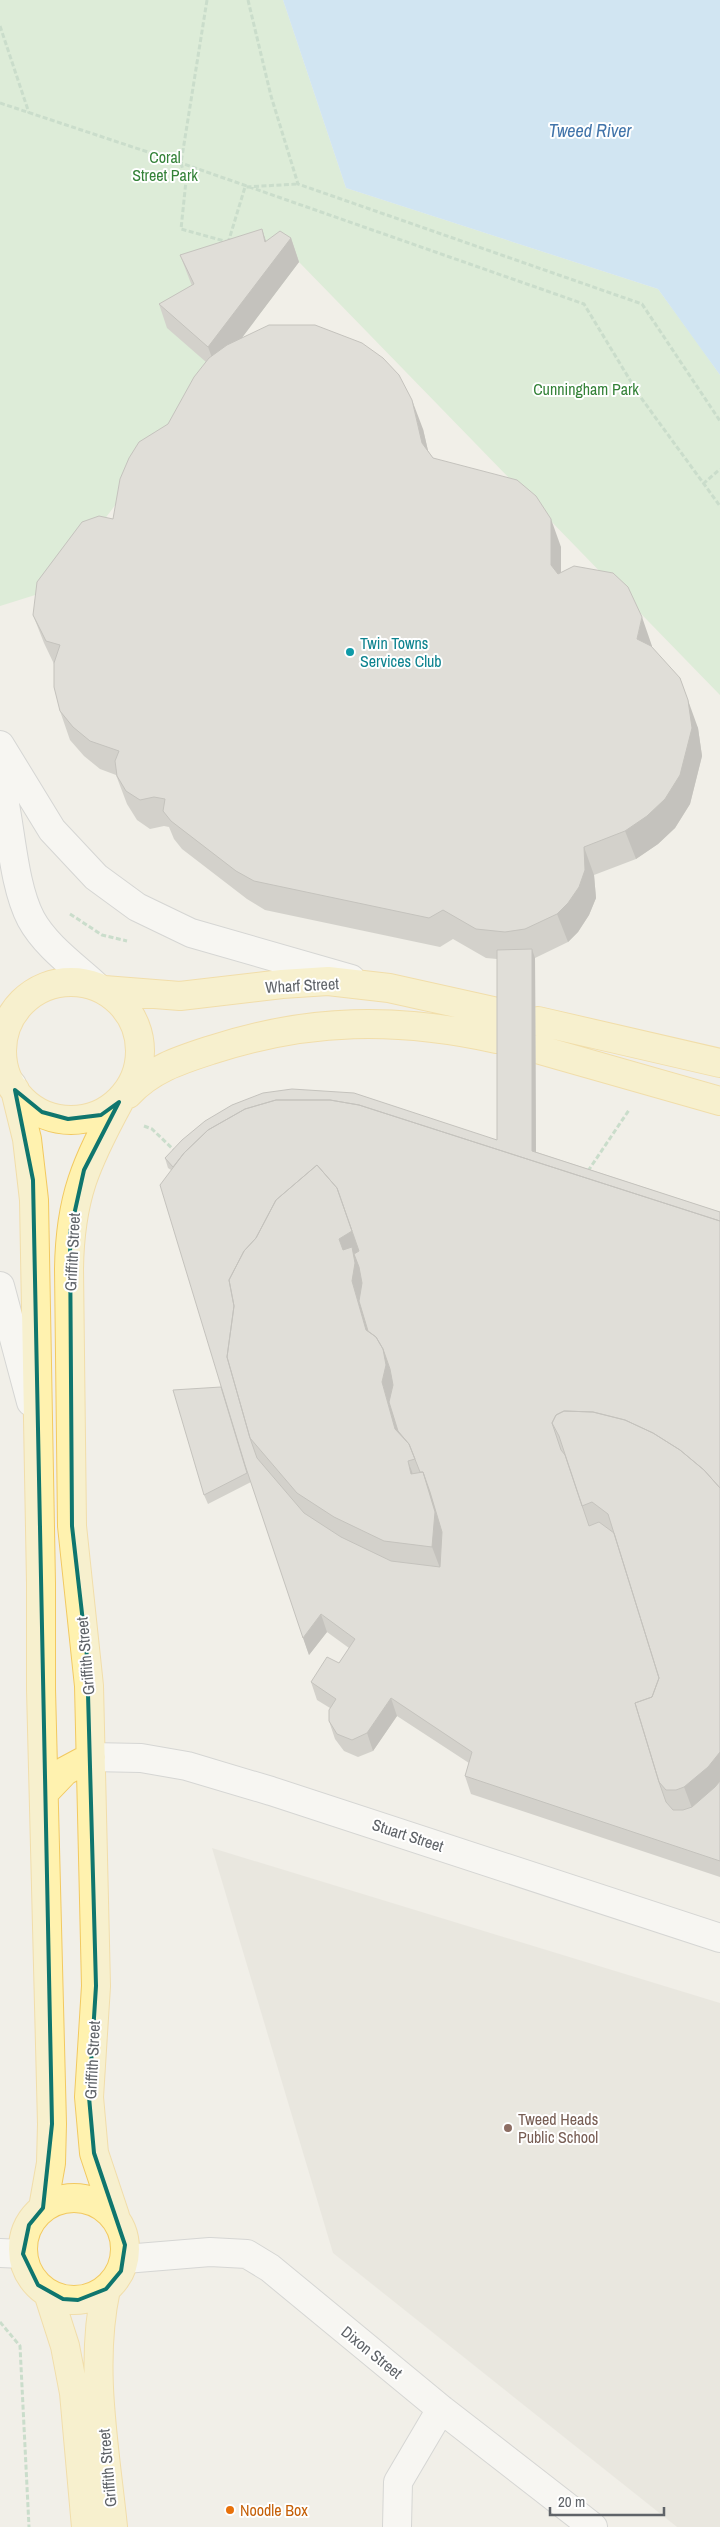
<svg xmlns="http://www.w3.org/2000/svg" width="720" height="2527" font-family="'Archivo Narrow',sans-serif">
	<rect width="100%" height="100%" fill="#f1efe8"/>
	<path fill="#e1ded6" d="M212,1848L720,2003V2527H677L333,2253Z"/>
	<path fill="#c5e8c5" d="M0,0H283L346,188L658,289L696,341L720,375V695L299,262L51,590L0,606Z"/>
	<path fill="#aadaff" d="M283,0H720V375L658,289L346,188Z"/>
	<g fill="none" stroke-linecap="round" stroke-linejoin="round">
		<defs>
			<path id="minor" d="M0,745L52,830L96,877L137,907L191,933L351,979
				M0,781C11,822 12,883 31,919C45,945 73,965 95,985
				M0,1072L12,1085
				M0,1286L31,1402
				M91,1757L141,1758L187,1766L271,1791L720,1938
				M0,2253L23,2254
				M125,2259L210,2252L247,2254L270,2268L441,2409L593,2527
				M397,2527L398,2482L441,2409"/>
			<path id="major" d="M2 1051a69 69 0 1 1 138 0a69 69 0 1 1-138 0Z
				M104,990L180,996L282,984L328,981L389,988L497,1012
				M538,1021L720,1063
				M537,1049L720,1101
				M15,1090L27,1139L34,1200L41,1583V1689L52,2124L51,2163L43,2208
				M128,1094C151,1069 180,1060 211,1050C309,1018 397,1017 497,1039
				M44,1793L65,1771L91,1757
				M23 2249a51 51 0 1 1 102 0a51 51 0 1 1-102 0Z
				M115,2216L94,2153L89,2097L96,1986L89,1686L72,1526L69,1269C70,1197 86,1163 119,1102
				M106,2289C89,2367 105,2448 113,2527
				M48,2293L65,2346L74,2393L86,2527"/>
		</defs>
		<use href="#minor" stroke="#b5b8bc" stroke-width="30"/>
		<use href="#major" stroke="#f2c960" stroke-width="30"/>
		<path stroke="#9cc7a9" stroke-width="3" stroke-dasharray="5 2.5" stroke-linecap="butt" d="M207,0L181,163L186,181L181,229L228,242
			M248,0L271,96L298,184L642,304L720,421
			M0,26L29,113
			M0,103L181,163L584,304L639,395L720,506
			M228,243L245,187L298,184
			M703,484L720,469
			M70,914L102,935L127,941
			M144,1126L152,1129L176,1152
			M588,1171L629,1110
			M0,2322L20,2346L29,2527"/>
		<use href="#minor" stroke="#fff" stroke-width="28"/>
		<use href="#major" stroke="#fff2af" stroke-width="28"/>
	</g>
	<path fill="#afaea9" d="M291,238L299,262L241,338L423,429L428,451L433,458L561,547V573L652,646V648L698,728L702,756L690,804L675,828L658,844L636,859L594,875L596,898L589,915L578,932L568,942L535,958L536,1152L720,1212V1877L471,1794L465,1776L469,1763L397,1716L373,1751L358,1757L344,1751L335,1739L329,1721L330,1708L317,1700L311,1682L339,1663L349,1648L327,1632L309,1655L251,1482L208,1504L204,1495L221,1387L171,1170L168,1168L165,1158L497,1140V959L486,958L453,939L440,947L265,910L247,899L182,849L174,839L169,827L164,826L150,829L137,820L127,804L116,775L100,769L84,756L70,740L60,711L54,664L44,643L33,615L113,519L206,362L167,328L159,304L192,286L180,255L266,241Z"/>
	<path fill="#8f8d8a" d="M262,229L270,253L291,238L299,262L217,371L208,347L265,242Z
		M412,400L423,429L433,472L422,443Z
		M551,519L561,547V594L551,565Z
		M642,617L652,646L648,668L637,639Z
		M680,678L698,728L702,756L690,804L675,828L658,844L636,859L625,831Z
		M584,847L594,875L596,898L589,915L578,932L568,942L557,914Z
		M532,949L535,958L536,1160L532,1151Z
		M352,1231L365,1268L375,1351L366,1330L352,1281L350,1270L339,1239Z
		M383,1349L396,1387L405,1451L395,1429L382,1382Z
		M408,1461L420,1493L411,1474Z
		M423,1472L437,1509L449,1549L446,1584L432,1547Z
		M321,1614L327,1632L309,1655L303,1638Z
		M391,1698L397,1716L373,1751L367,1733Z
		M720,1752V1806L698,1824L684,1787Z"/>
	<path fill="#cccac5" stroke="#8f8d8a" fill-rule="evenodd" d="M262,229L265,242L280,231L291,238L208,347L159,304L194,284L180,255Z
		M269,325H315L362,343L383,358L399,375L412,400L422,443L433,458L517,480L536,496L551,519V565L558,574L574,566L613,573L628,587L642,617L637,639L651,646L680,678L688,700L692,728L680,775L665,799L647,816L625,831L584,847L585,870L579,887L568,903L557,914L525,929L505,932L476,929L443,910L429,918L254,881L236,871L171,821L163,811L165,799L154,797L140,800L126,791L117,776L115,761L119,751L90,741L73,727L60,711L54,687V663L60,645L46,641L33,615L37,582L82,522L99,516L113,519L120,479L129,458L139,442L168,424L194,377L209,358L227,345Z
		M532,949V1151L720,1212V1221L359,1105L330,1100H276L245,1109L208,1130L184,1153L173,1167L165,1158L182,1140L205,1121L232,1105L263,1093L292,1089L354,1093L497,1140V950Z
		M276,1100H330L359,1105L720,1221V1488L704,1470L680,1450L653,1433L625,1420L593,1412L564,1411L556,1415L552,1423L561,1450L565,1455L589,1526L599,1522L614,1533L659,1678L652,1697L635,1703L659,1782L666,1802L673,1810H683L692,1807L715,1787L720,1781V1861L465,1776L472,1752L391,1698L367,1733L352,1740L337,1734L329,1721V1710L336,1699L311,1682L327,1657L339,1663L355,1639L321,1614L303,1638L245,1465L160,1185L184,1153L208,1130L245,1109ZM317,1165L337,1188L359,1251L354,1254L359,1267L362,1283L359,1301L368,1331L376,1337L383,1349L390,1369L393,1385L389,1402L398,1431L409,1444L420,1472H423L430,1492L442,1532L440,1567L391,1561L341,1537L304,1513L257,1458L250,1438L227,1357L234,1306L229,1280L244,1251L256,1238L276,1200Z
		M317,1165L337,1188L352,1231L339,1239L343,1250L352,1247L355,1263L352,1281L366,1330L376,1337L383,1349L386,1365L382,1382L395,1429L409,1444L415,1459L408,1461L411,1474L423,1472L435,1512L432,1547L384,1541L334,1517L297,1493L250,1438L227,1357L234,1306L229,1280L244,1251L256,1238L276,1200Z
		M221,1387L247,1473L204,1495L173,1390Z
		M564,1411L593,1412L625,1420L653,1433L680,1450L704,1470L720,1488V1752L708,1767L684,1787L676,1790H666L659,1782L635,1703L652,1697L659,1678L608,1514L592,1502L582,1506L559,1436L552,1423L556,1415Z"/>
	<path d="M0 0H720V2527H0ZM15,1090L42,1112L68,1119L101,1115L119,1102L84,1170L70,1233L72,1526L87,1657L96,1986L89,2097L94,2153L125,2245L121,2271L106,2289L78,2300L63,2299L38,2285L23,2254L29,2225L43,2208L52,2124L33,1180Z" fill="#f1efe8" fill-opacity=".55" fill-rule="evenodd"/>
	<path fill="none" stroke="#0f766e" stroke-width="4" stroke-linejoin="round" d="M15,1090L42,1112L68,1119L101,1115L119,1102L84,1170L70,1233L72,1526L87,1657L96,1986L89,2097L94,2153L125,2245L121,2271L106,2289L78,2300L63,2299L38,2285L23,2254L29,2225L43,2208L52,2124L33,1180Z"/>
	<circle fill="#0f9aa8" stroke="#fff" stroke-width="2" cx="350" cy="652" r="5"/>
	<circle fill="#8d6e63" stroke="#fff" stroke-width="2" cx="508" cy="2128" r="5"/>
	<circle fill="#e8710a" stroke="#fff" stroke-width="2" cx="230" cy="2510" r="5"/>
	<g text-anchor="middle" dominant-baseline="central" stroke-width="4" stroke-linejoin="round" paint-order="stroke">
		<g font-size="16" fill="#348238" stroke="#fff">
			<text x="165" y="157">Coral<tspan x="165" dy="18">Street Park</tspan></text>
			<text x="586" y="389">Cunningham Park</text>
		</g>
		<g font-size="16" fill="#0d838f" stroke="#fff" text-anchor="start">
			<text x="360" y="643">Twin Towns<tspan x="360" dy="18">Services Club</tspan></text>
		</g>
		<g font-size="16" fill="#5f6368" stroke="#fff">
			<text transform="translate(302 985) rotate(-3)">Wharf Street</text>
			<text transform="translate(72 1252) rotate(-87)">Griffith Street</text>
			<text transform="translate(85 1656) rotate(-95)">Griffith Street</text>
			<text transform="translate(408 1835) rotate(18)">Stuart Street</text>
			<text transform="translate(92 2060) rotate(-87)">Griffith Street</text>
			<text transform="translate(372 2352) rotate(39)">Dixon Street</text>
			<text transform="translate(107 2468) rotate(-95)">Griffith Street</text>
		</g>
		<g font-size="16" fill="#785e54" stroke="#fff" text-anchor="start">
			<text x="518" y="2119">Tweed Heads<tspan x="518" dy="18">Public School</tspan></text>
		</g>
		<g font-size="16" fill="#c56008" stroke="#fff" text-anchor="start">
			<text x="240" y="2510">Noodle Box</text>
		</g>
		<g font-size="18" font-style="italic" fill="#4174aa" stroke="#fff">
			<text x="590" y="130">Tweed River</text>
		</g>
	</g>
	<path d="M550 2507v8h114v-8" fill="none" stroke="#5f6368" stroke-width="2.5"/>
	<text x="558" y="2507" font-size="15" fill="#5f6368" stroke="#ffffff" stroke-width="4" paint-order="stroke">20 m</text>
</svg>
